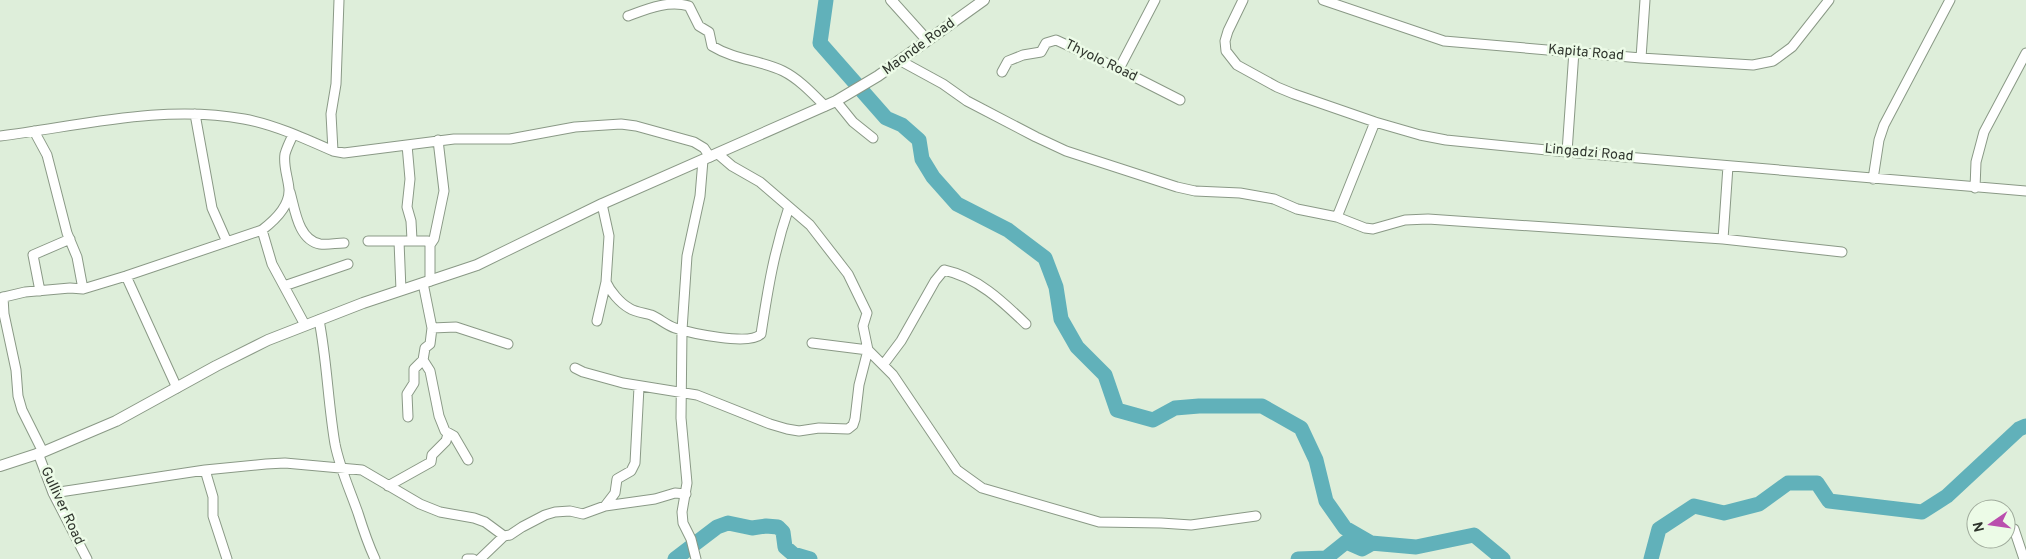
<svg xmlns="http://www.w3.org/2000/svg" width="2026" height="559" font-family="Overpass,sans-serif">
	<rect width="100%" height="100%" fill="#deeeda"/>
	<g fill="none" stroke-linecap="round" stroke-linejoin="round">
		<path stroke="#61b1ba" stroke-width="15" d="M826,0L820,43L886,118L902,125L919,140L922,159L933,177L957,204L1008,230L1045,258L1056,287L1061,319L1077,347L1105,375L1117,410L1153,420L1175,408L1199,406H1262L1301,428L1316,460L1326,501L1345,528L1371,543L1416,547L1474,535L1503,559
			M675,559L717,527L728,523L752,528L766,526L778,527L783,532L785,547L793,554L810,559
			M1298,559L1326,558L1346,542L1362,549L1371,544
			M1651,559L1659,529L1694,506L1724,513L1759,504L1788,483H1817L1829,501L1922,512L1947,496L2019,429L2026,426"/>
		<defs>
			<path id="minor" d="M1243,0L1228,31L1225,41L1226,51L1237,65L1277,87L1294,94L1375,122L1420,135L1446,140L1567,152L2026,191
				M1323,0L1444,41L1641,58L1753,65L1773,61L1792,47L1829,0
				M628,16C647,9 668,0 689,6L699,26L709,32L712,46C735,60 760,60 783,71C799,79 812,93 825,106
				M1641,58L1645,0
				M899,60L943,84L967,101L1036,137L1066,151L1177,187L1195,191L1240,193L1274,199L1297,209L1337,217L1365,228L1373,229L1405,220L1428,219L1723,239L1842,252
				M1119,69L1155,0
				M1002,72L1008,61L1023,55L1041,52L1046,43L1056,40L1119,69L1180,100
				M836,101L853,122L873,138
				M195,114L212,208L227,242
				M34,131L47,155L67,233L77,257L83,289
				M0,136C80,126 163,104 244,119C273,124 306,139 333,151L344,153L454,139H510L575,127L621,124L636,126L694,142L704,148L710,157
				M407,145L410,179L407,207L411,221L412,240
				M333,151L331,114L336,84L339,0
				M1567,152L1574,51
				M718,154L732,166L760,182L810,225L848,274L867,313L863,326L868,350L893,375L957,470L982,488L1099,522L1161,523L1191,525L1256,516
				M1873,179L1879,140L1884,125L1950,0
				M1975,188L1976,162L1984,132L2026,53
				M290,192C295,209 298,240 320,244C328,245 336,243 344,243
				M602,204L609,236L606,282C610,291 620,303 629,308C635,312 644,313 651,315C659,318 666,325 675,328C690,333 750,346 761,334C768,288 774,251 789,207
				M1337,217L1375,122
				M262,230L272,264L305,325
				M1723,239L1728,166
				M368,241H428L430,245V281
				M399,241L401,290
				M430,245L434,239L444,191L438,140
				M126,276L177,388
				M284,286L348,264
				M40,291L33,255L70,239
				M3,297L4,314L16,370L18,396L22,410L43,452
				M0,298L25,292L70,288L83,289L126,276L262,230C274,221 290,206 289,189C288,177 283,166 285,154C287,147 290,141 293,135
				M319,320C327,361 328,403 335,444C340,469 350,490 358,513C363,529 368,544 375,559
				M597,321L606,282
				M432,328L456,327L508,344
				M423,360L430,371L439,416L445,431L454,436L468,460
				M883,365L901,341L935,281L944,270C977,277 1002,301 1026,324
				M575,368L583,372L623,383L697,395L770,424L787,429L799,431L819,428L848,429L853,425L855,419L859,385L868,350L812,343
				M408,417L407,394L414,383V369L423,360L425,348L430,344L432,328L423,283
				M38,453L53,493L87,559
				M205,470L213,497V516L227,559
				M388,486L431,462L432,455L446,441L448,434
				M53,493L205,470L266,464L285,463L362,470L420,504L440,512L474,518L485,522L504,536L510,535L522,527L545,515L555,512L570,511L583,514L605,506L655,499L675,493L686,494
				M605,506L615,493L617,479L631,471L635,463L639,387
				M2014,529L2024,559
				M467,559H473
				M480,559L504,536
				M696,559L691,539L683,523L682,512L687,483L681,418L682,330L687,256L700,196L703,160"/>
			<path id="tertiary" d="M891,0L927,40
				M0,466L43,452L116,421L216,366L268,340L363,303L477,265L602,204L836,101L878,76L984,0"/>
		</defs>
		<use href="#minor" stroke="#8a9986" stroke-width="11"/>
		<use href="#tertiary" stroke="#8a9986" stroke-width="12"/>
		<use href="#minor" stroke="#fff" stroke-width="9"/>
		<use href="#tertiary" stroke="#fff" stroke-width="10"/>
	</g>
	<g text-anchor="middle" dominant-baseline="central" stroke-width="5" stroke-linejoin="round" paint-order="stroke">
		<g font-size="14" fill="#2e342c" stroke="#ecfbe7">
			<text transform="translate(919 47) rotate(-36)">Maonde Road</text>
			<text transform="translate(1586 53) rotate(5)">Kapita Road</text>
			<text transform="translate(1101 61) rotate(26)">Thyolo Road</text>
			<text transform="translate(1589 153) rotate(5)">Lingadzi Road</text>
			<text transform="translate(62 506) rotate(65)">Gulliver Road</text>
		</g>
	</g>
	<g transform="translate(1991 524) rotate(257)"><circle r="24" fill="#ecfbe7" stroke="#a0ab9c"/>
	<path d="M0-4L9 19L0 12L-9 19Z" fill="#ba4eae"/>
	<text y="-8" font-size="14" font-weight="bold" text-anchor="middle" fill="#2e342c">N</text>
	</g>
</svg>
